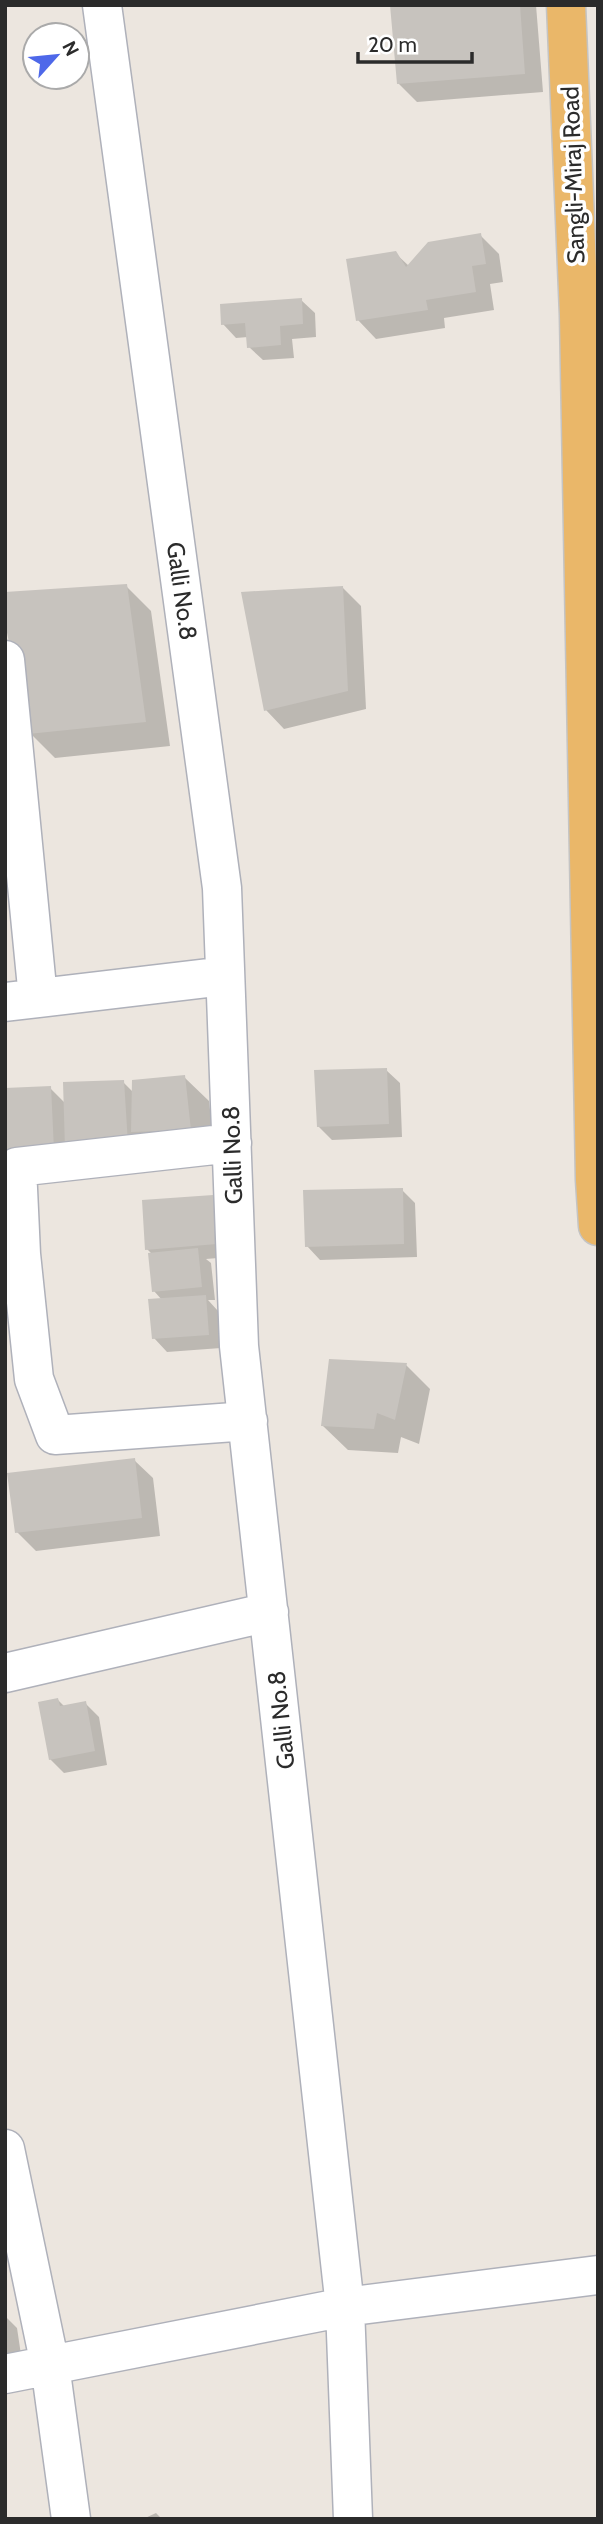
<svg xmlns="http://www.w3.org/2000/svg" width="603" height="2524" font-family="Cabin,sans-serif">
	<rect width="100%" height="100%" fill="#ece6df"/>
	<path fill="#0003" d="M392,5H536L543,92L417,102L398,83Z
		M480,235L499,254L503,282L490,284L494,310L444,318L445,328L376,339L358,320L395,253L409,266Z
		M301,300L315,313L316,337L292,339L294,358L263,360L249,347L248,337L236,338L223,324Z
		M126,586L151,611L170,746L55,758L30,733Z
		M343,588L361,606L366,709L284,729L266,710Z
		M386,1070L400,1083L402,1137L332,1140L318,1126Z
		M184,1077L209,1101L215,1154L16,1179L50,1088L65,1103L123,1082L133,1092Z
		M402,1190L415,1203L417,1257L320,1260L307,1246Z
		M212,1197L226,1210L230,1257L206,1259L211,1263L215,1300H208L218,1311L221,1348L167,1352L154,1338L162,1300L154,1291L152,1254L147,1249Z
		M406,1365L430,1389L419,1444L401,1437L398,1453L348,1450L323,1426Z
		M134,1460L153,1478L160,1536L36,1551L17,1532Z
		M58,1700L65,1707L85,1703L99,1717L107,1765L64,1773L50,1759Z
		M5,2316L17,2328L23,2368L5,2372Z
		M156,2513L162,2519H143Z"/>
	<path fill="#c7c3be" d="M390,5H520L525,74L397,84Z
		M481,233L486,264L472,266L476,292L426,300L428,310L356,321L346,259L396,251L406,267L428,242Z
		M302,298L303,324L280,326L281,345L247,348L245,323L221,325L220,304Z
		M127,584L146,722L28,734L5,623V592Z
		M343,586L348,691L264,711L241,592Z
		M387,1068L389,1124L317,1127L314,1070Z
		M185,1075L191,1130L131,1132L132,1080Z
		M124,1080L128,1144L65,1149L63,1082Z
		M51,1086L54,1150L5,1154V1088Z
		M403,1188L404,1244L305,1247L303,1190Z
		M213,1195L217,1244L145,1250L142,1200Z
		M198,1248L202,1287L152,1292L148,1253Z
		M206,1295L209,1335L152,1339L148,1299Z
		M329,1359L407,1363L395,1420L377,1413L374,1429L321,1426Z
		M135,1458L142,1518L15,1533L7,1473Z
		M58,1698L60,1706L86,1701L95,1751L49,1760L38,1702Z"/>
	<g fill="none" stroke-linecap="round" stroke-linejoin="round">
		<defs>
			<path id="minor" d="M102,5L222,888L239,1346L345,2307L353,2519
				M5,660L38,998
				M5,1002L225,976
				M232,1143L17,1167L21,1254L34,1379L55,1435L248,1421
				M5,1673L269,1612
				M5,2149L50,2365L71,2519
				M5,2374L345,2307L598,2275"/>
			<path id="trunk" d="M566,5L579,315L595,1180L598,1226"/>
		</defs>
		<use href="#minor" stroke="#afb1ba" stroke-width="41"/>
		<use href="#trunk" stroke="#c4c4c4" stroke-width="41"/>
		<use href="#minor" stroke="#fff" stroke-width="38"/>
		<use href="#trunk" stroke="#eab769" stroke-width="38"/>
	</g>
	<g text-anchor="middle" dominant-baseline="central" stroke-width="7" stroke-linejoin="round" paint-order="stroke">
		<g font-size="24" fill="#2b2b2b" stroke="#fff">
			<text transform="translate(573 175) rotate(-92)">Sangli-Miraj Road</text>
			<text transform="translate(182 591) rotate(82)">Galli No.8</text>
			<text transform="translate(232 1155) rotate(-92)">Galli No.8</text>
			<text transform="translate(281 1720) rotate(-96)">Galli No.8</text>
		</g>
	</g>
	<rect width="603" height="2524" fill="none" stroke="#2b2b2b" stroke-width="14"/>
	<g transform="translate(56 56) rotate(63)"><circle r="33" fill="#ffffff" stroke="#aaaaaa" stroke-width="2"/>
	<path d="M0-5L12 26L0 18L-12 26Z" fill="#4e68e9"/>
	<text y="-10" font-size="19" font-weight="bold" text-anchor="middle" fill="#2b2b2b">N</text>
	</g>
	<path d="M358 52v10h114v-10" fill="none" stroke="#2b2b2b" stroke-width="3.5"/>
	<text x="368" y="52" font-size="21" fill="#2b2b2b" stroke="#ffffff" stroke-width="5" paint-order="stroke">20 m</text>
</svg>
